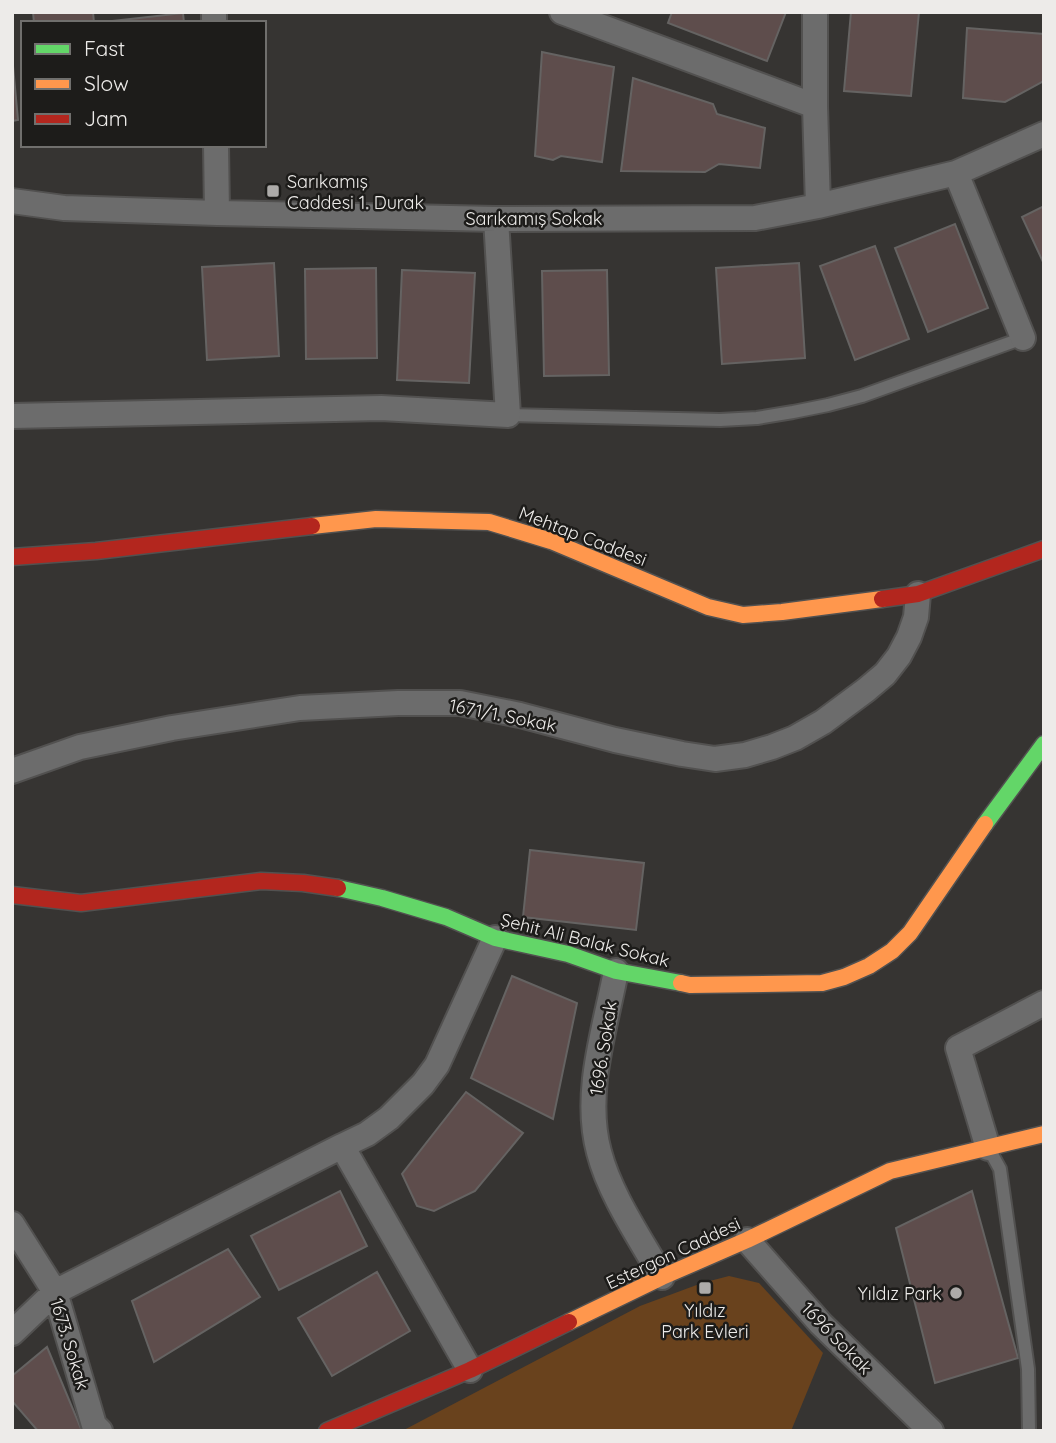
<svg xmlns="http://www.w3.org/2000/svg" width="1056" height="1443" font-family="Quicksand,sans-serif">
	<rect width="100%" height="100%" fill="#363432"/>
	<path fill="#69421d" d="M729,1276L759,1283L823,1353L791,1431H402L640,1306L702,1283Z"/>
	<path fill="#5e4d4c" stroke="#656362" stroke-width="2" d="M33,12H93L94,23H34Z
		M672,12H786L767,61L668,23Z
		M851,12H919L911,96L844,91Z
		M183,13L184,23H113V21Z
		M967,28L1044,34V81L1005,102L963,98Z
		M542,52L614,67L602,162L561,156L553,160L535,156Z
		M12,55L18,120L12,121Z
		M633,78L713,104L717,114L765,128L760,168L719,164L705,172L621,171Z
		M1044,206V264L1022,217Z
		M955,224L988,308L928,332L895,248Z
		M875,246L909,339L855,360L820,266Z
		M274,263L279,356L207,360L202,267Z
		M799,263L805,358L722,364L716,268Z
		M376,268L377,358L306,359L305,269Z
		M402,270L475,273L469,383L397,380Z
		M607,270L609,375L544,376L542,271Z
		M530,850L644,863L636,930L523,917Z
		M512,976L577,1003L553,1119L471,1078Z
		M466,1092L523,1133L475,1191L434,1211L417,1206L402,1174Z
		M340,1191L367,1246L279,1290L251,1236Z
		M972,1191L1018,1358L935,1383L896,1228Z
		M228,1249L260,1297L154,1362L132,1301Z
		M377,1272L410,1331L332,1376L298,1318Z
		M47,1347L82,1431H38L12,1401V1376Z"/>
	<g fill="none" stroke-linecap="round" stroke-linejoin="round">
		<defs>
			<path id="lane" d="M508,415L720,420L757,418L793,412L828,405L862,396L1023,338
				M989,1149L1000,1169L1028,1369L1029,1431"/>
			<path id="street" d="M214,12V23
				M562,12L815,106
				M815,12V106L818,206
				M216,145L217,213
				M956,173L1023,338
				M12,201L64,208L217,213L496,219L755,218L818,206L956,173L1044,134
				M12,416L381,408L508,415L496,219
				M12,771L80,747L172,728L300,708L398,703H460L520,715L615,740L682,754L715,759L745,755L772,747L795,738L823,722L866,690L885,674L899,656L909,637L916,617L918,594
				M616,971C605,1029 583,1093 599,1152C610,1195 640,1238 662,1277
				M342,1146L470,1370
				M988,1148L958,1048L1044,1003
				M12,1224L55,1292L94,1425L100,1431
				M747,1240L821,1324L931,1431
				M12,1333L55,1292L342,1146L367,1134L389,1118L423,1084L437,1065L495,938"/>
			<path id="fast" d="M985,824L1044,744
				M338,888L382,898L446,917L495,938L568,954L616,971L681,983"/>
			<path id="slow" d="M312,526L376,519L489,522L551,541L708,607L743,615L782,612L882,599
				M681,983L690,985L822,983L844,977L869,966L892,951L910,933L985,824
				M569,1322L662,1277L747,1240L890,1171L1044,1134"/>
			<path id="jam" d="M12,557L96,551L312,526
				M882,599L918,594L1044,549
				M12,895L81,903L261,881L303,883L338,888
				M327,1431L470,1370L569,1322"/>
		</defs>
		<use href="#lane" stroke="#525150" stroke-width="16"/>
		<use href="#street" stroke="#525150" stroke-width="28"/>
		<use href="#fast" stroke="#525150" stroke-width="19"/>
		<use href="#slow" stroke="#525150" stroke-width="19"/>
		<use href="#jam" stroke="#525150" stroke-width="19"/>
		<use href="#lane" stroke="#6c6c6c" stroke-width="12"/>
		<use href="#street" stroke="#6c6c6c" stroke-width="24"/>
		<use href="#fast" stroke="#63d668" stroke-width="16"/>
		<use href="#slow" stroke="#ff974d" stroke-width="16"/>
		<use href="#jam" stroke="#b3261e" stroke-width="16"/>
	</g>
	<g fill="#adaba9" stroke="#1d1c1a" stroke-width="2.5">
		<rect x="266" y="184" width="14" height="14" rx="3.5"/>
		<rect x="698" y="1281" width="14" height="14" rx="3.5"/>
		<circle cx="956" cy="1293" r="7"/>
	</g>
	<g text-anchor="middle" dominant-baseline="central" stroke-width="5" stroke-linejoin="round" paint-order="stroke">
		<g font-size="18" fill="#edebe9" stroke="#1d1c1a" text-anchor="start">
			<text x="287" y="181">Sarıkamış<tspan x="287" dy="21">Caddesi 1. Durak</tspan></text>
			<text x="942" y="1293" text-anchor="end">Yıldız Park</text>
			<text x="705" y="1310" text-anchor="middle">Yıldız<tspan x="705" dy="21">Park Evleri</tspan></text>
		</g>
		<g font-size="18" fill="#edebe9" stroke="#1d1c1a">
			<text x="534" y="218">Sarıkamış Sokak</text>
			<text transform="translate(583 536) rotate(21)">Mehtap Caddesi</text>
			<text transform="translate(503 715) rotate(11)">1671/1. Sokak</text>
			<text transform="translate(585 940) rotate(14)">Şehit Ali Balak Sokak</text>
			<text transform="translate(603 1048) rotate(-81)">1696. Sokak</text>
			<text transform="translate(673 1253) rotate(-25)">Estergon Caddesi</text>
			<text transform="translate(837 1338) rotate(46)">1696 Sokak</text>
			<text transform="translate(70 1344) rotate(73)">1673. Sokak</text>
		</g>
	</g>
	<rect width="1056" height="1443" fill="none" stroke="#edebe9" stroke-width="28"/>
	<rect x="21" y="21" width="245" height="126" fill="#1d1c1a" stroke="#706f6d" stroke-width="2"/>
	<rect x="35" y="44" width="35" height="10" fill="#63d668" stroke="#706f6d" stroke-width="2"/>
	<text x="84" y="56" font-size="21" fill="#edebe9">Fast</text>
	<rect x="35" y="79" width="35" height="10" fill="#ff974d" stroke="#706f6d" stroke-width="2"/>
	<text x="84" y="91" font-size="21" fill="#edebe9">Slow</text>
	<rect x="35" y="114" width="35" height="10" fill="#b3261e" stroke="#706f6d" stroke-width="2"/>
	<text x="84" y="126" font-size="21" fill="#edebe9">Jam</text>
</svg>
